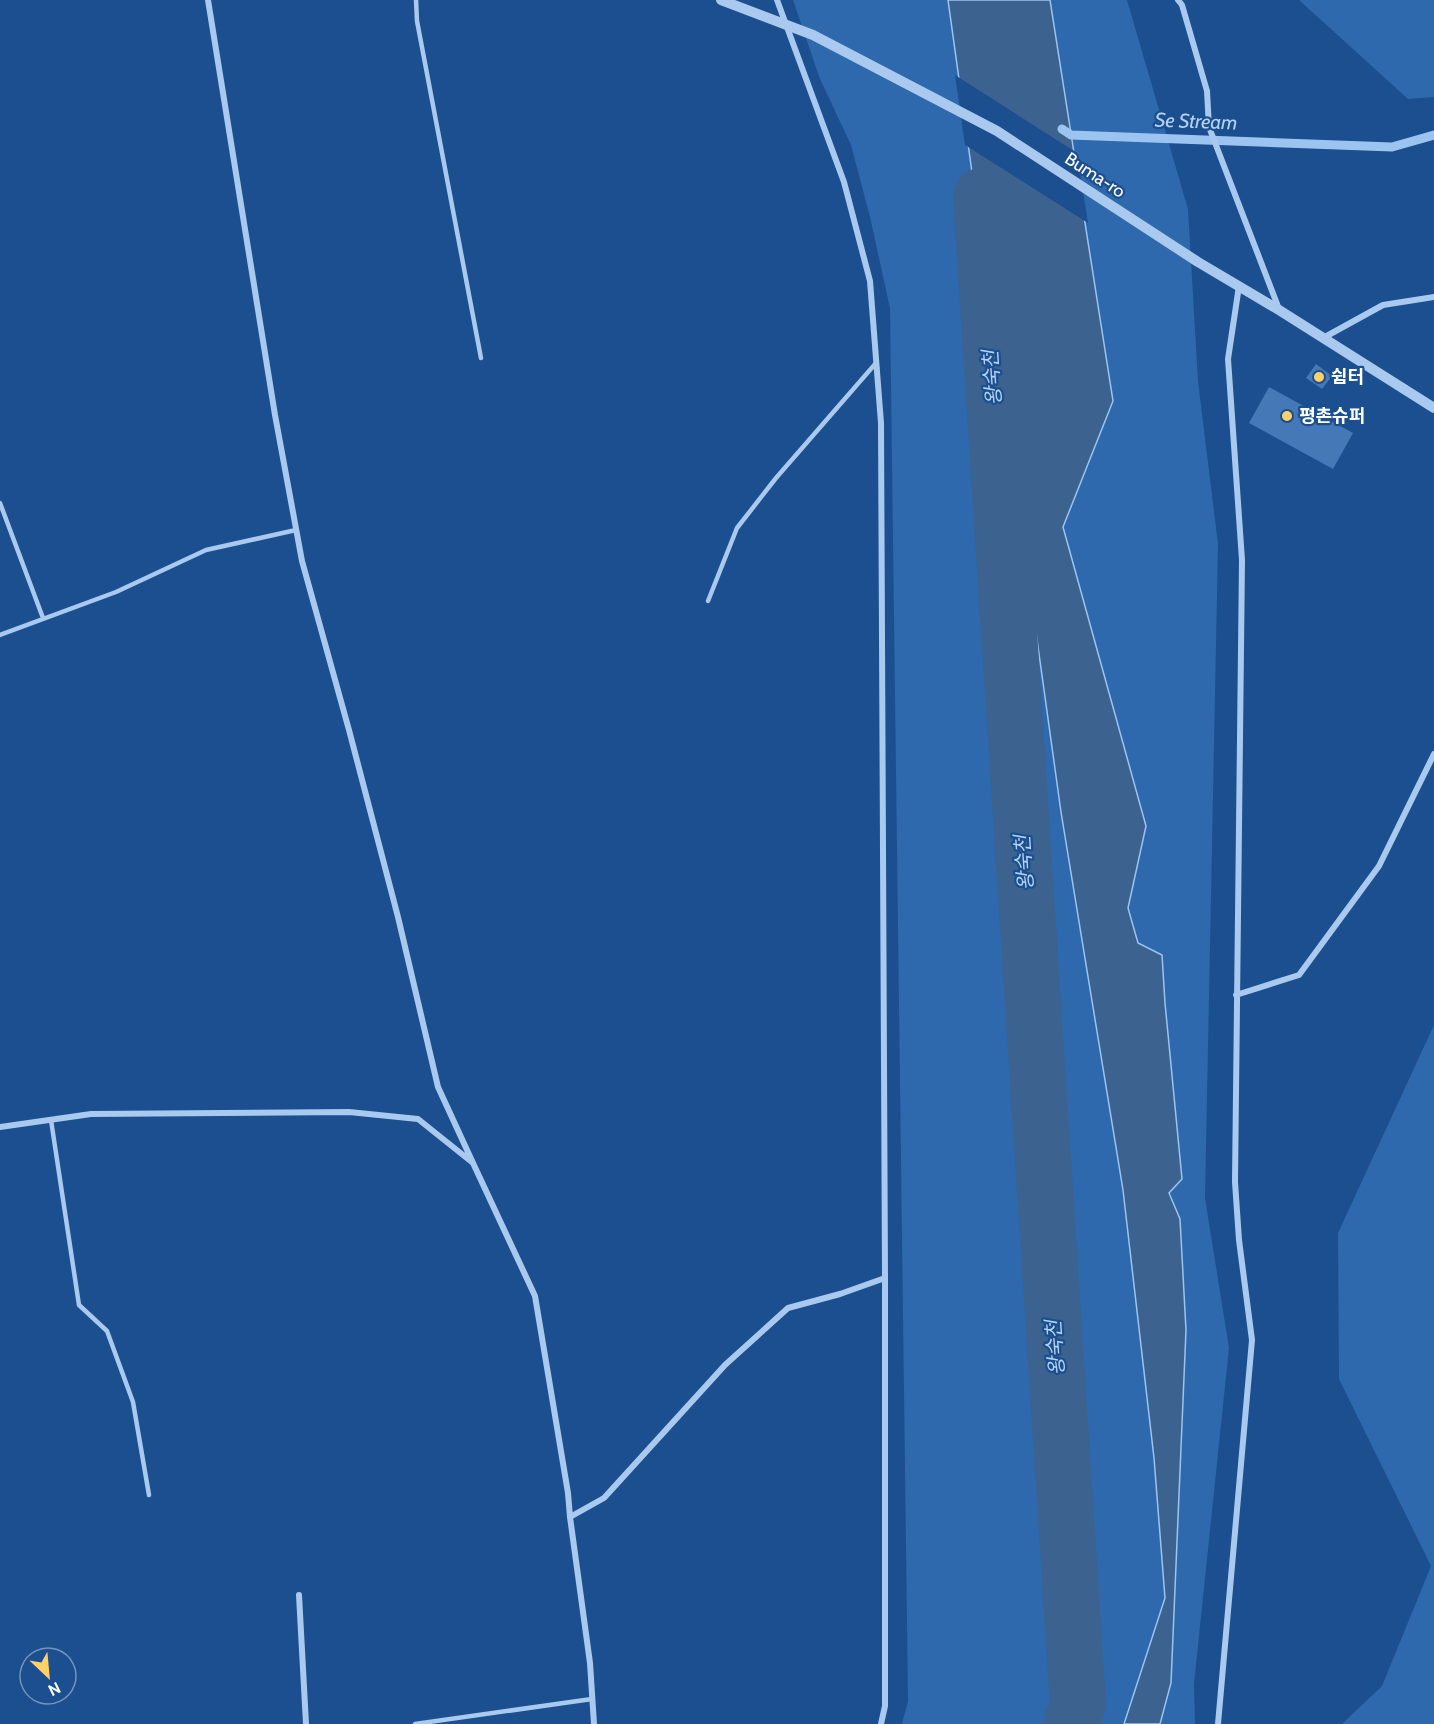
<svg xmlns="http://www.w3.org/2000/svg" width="1434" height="1724" font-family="Cabin,'Noto Sans KR',sans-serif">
	<rect width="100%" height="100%" fill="#1b4f8f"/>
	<path fill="#2e69ad" d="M793,0H1127L1188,209L1198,381L1218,544L1205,1198L1229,1348L1194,1684L1195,1724H902L908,1701L890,308L870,217L851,145L820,79Z
		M1299,0H1434V97L1408,99Z
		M1434,1025V1724H1342L1382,1686L1431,1566L1339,1379L1338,1233Z"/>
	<path fill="#3c6290" stroke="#9cc4f0" stroke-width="1.5" d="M948,0H1050L1113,401L1063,527L1146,826L1128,908L1138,943L1162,955L1165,1003L1182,1179L1169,1193L1180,1219L1186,1330L1171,1683L1160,1724H1124L1165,1598L1154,1458L1123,1190L1061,812Z"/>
	<path fill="#1b4f8f" d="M955,75L1077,153L1088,223L965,145Z"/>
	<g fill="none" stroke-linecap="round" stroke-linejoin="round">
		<path stroke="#9cc4f0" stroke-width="9" d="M1062,129L1071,135L1392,147L1434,135"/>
		<path stroke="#3c6290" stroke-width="56" d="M981,196L1078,1704L1071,1724"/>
	</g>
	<path fill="#4478b7" d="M1316,364L1332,376L1322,389L1306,378Z
		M1269,387L1353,433L1333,469L1249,423Z"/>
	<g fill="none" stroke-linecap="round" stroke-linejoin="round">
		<path stroke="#a9c9ee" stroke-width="4.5" d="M416,0L417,21L481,358
			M0,503L43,618
			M708,601L737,528L776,478L876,363
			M0,635L116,592L206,550L296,530
			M51,1120L79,1305L107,1331L133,1402L149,1495
			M415,1724L592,1699"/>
		<path stroke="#a9c9ee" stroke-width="6" d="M208,0L275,415L302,561L349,730L398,917L438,1087L473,1163
			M777,0L844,182L870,281L881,423L885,1278V1706L881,1724
			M1178,0L1182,5L1207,91L1209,127L1279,309
			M1323,338L1383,305L1434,297
			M1236,995L1299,975L1379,866L1434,754
			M0,1127L91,1114L349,1112L418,1119L473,1163L535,1296L568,1493L570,1517L590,1663L594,1724
			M570,1517L604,1498L725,1365L788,1308L840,1294L885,1278
			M299,1595L306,1724
			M1218,1724L1252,1340L1239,1240L1235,1182L1242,560L1228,359L1239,286"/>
		<path stroke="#a9c9ee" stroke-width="10" d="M721,0L813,35L997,131L1198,262L1279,310L1434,408"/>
	</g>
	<g fill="#ffd166" stroke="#1b4f8f" stroke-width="2">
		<circle cx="1319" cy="377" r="6"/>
		<circle cx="1287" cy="416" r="6"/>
	</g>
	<g text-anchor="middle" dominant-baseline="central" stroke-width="4.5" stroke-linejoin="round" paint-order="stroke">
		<g font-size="18" fill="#fff" stroke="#1b4f8f">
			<text transform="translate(1095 175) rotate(33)">Buma-ro</text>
		</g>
		<g font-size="18" font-weight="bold" fill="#fff" stroke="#1b4f8f" text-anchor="start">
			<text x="1331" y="377">쉼터</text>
			<text x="1299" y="416">평촌슈퍼</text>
		</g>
		<g font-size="20" font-style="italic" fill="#b5d3f5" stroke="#1b4f8f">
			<text transform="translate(1196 121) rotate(2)">Se Stream</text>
			<text transform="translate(992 378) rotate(-94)">왕숙천</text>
			<text transform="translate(1024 863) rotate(-94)">왕숙천</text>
			<text transform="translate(1055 1348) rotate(-94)">왕숙천</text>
		</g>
	</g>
	<g transform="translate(48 1676) rotate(154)"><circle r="28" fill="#1b4f8f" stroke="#7695bc" stroke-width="1.5"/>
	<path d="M0-4.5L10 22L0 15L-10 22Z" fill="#ffd166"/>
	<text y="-9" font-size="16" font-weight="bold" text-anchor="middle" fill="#ffffff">N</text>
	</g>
</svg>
